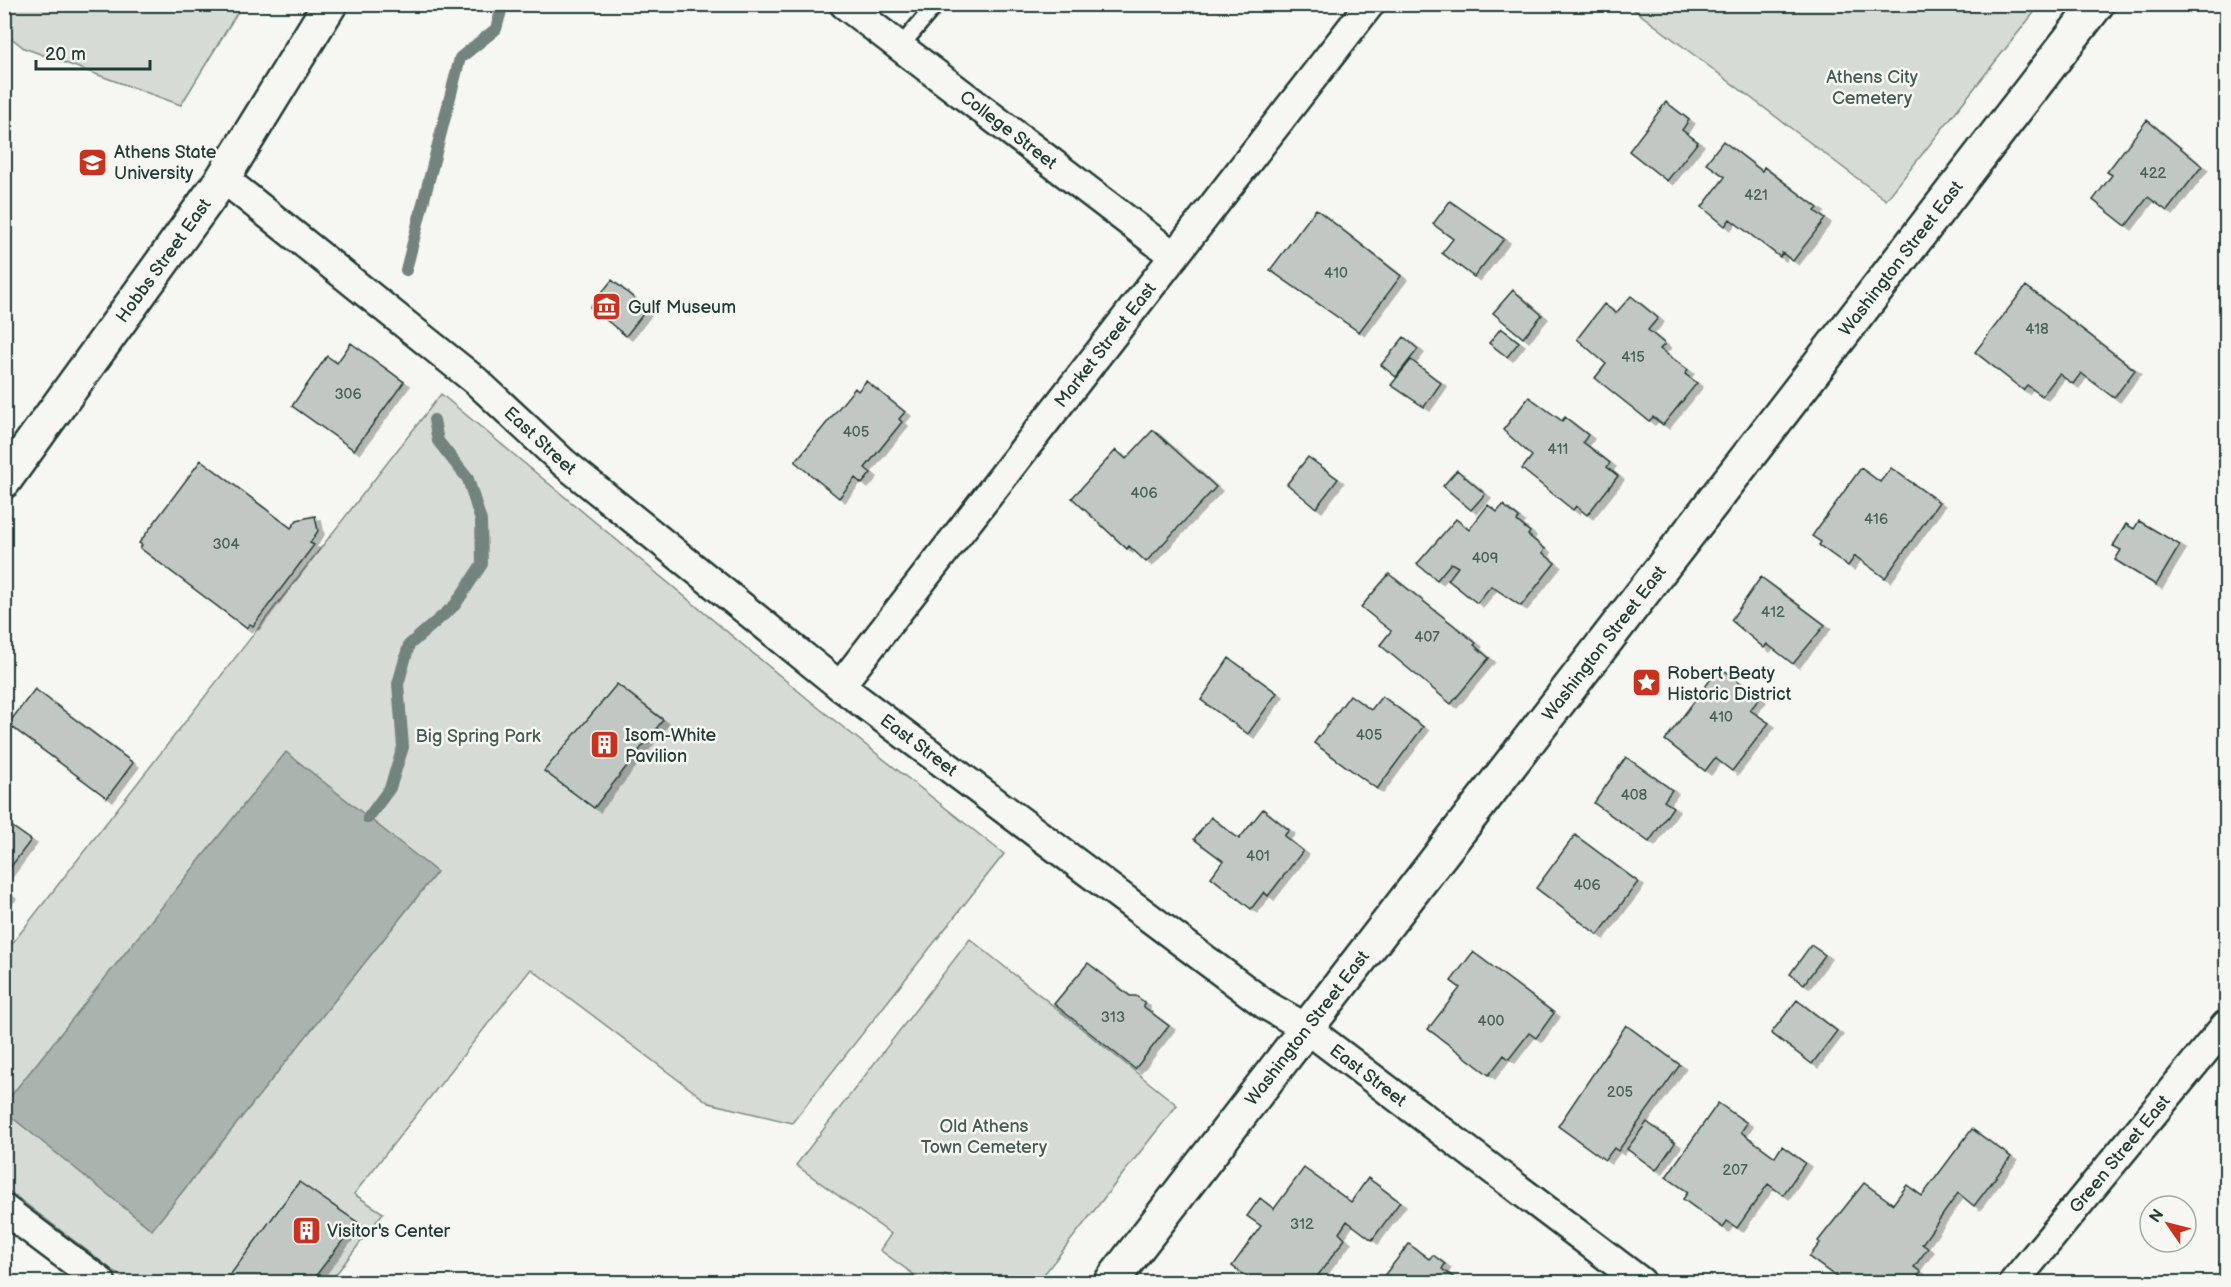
<svg xmlns="http://www.w3.org/2000/svg" width="2231" height="1287" font-family="'Balsamiq Sans',sans-serif">
	<defs>
		<filter id="shadow"><feDropShadow dx="6" dy="4" stdDeviation="0" flood-color="#0004"/></filter>
	</defs>
	<rect width="100%" height="100%" fill="#f6f6f2"/>
	<filter id="ink" filterUnits="userSpaceOnUse"><feTurbulence type="fractalNoise" baseFrequency=".0167" numOctaves="2"/><feDisplacementMap in="SourceGraphic" scale="12" xChannelSelector="R" yChannelSelector="G"/><feConvolveMatrix kernelMatrix="1 2 1 2 8 2 1 2 1" color-interpolation-filters="sRGB"/></filter>
	<g filter="url(#ink)">
		<path fill="#d6dbd6" stroke="#7a8c85" stroke-width="1.5" d="M4,5L5,4L242,5L181,105L24,48L5,33Z
			M1628,5H2040L1886,200Z
			M441,394L820,709L1004,854L792,1123L709,1103L531,969L354,1194L383,1213L330,1282H128L5,1188L4,954Z
			M970,939L1177,1105L1038,1282H957L945,1274L938,1282H924L880,1250L891,1234L796,1165Z"/>
		<path fill="#aab3ae" stroke="#72847d" stroke-width="1.5" d="M286,752L437,872L152,1230L5,1112V1103Z"/>
		<g fill="none" stroke-linecap="round" stroke-linejoin="round">
			<path stroke="#72847d" stroke-width="12" d="M406,270L460,58L496,29L503,4
				M368,818L390,788L403,747L398,684L409,645L455,605L482,564L481,521L468,479L438,441L434,420"/>
		</g>
		<path fill="#c1c8c3" stroke="#1f3d34" stroke-width="1.5" filter="url(#shadow)" d="M1666,102L1689,120L1682,130L1698,142L1667,181L1629,151Z
			M2147,120L2202,166L2167,211L2148,197L2126,226L2093,200L2112,175L2107,172Z
			M1723,141L1762,171L1764,167L1818,208L1815,211L1825,219L1793,261L1782,253L1780,257L1730,219L1725,226L1702,207L1725,177L1706,163Z
			M1450,201L1504,239L1474,277L1442,253L1453,239L1433,224Z
			M1316,209L1401,276L1359,332L1270,270Z
			M612,280L647,309L626,336L590,307Z
			M2026,286L2135,370L2114,398L2081,373L2073,384L2059,374L2042,396L2027,385L2023,390L1975,352Z
			M1513,290L1542,315L1523,338L1493,313Z
			M1631,296L1658,318L1648,330L1665,344L1660,349L1688,370L1685,374L1697,383L1663,425L1653,417L1649,421L1595,378L1606,364L1577,339L1604,304L1616,313Z
			M1501,328L1519,342L1507,357L1489,343Z
			M1404,337L1418,349L1396,377L1381,365Z
			M351,343L404,382L354,450L292,406L327,356L337,363Z
			M1411,360L1441,383L1424,407L1391,385Z
			M866,381L905,412L899,419L902,422L865,468L871,473L862,484L855,478L839,498L795,462L855,388L858,391Z
			M1529,397L1562,421L1565,417L1588,435L1583,442L1610,463L1607,467L1618,476L1587,515L1576,506L1573,510L1522,469L1532,456L1503,430Z
			M1153,430L1216,487L1146,562L1129,546L1127,549L1072,498L1116,450L1126,459Z
			M1308,457L1338,479L1316,508L1287,484Z
			M201,460L291,528L297,520L315,516L318,531L310,543L314,545L253,626L250,624L246,628L140,548L142,545L139,543Z
			M1861,468L1880,482L1891,468L1939,502L1885,578L1855,556L1848,566L1819,545L1821,542L1812,536Z
			M1457,470L1485,494L1471,510L1443,486Z
			M1488,505L1497,512L1503,505L1519,518L1517,521L1530,532L1528,535L1545,549L1543,553L1555,563L1521,606L1491,586L1477,603L1448,580L1458,567L1451,563L1437,580L1417,564L1456,519L1469,530Z
			M2139,521L2180,545L2156,585L2115,560L2121,550L2113,546L2126,524L2134,529Z
			M1389,574L1476,643L1474,645L1489,658L1451,704L1380,645L1391,631L1361,607Z
			M1761,577L1825,625L1793,664L1767,644L1764,648L1731,620Z
			M1229,658L1277,693L1248,734L1201,700Z
			M1720,667L1760,698L1750,710L1769,723L1732,771L1715,758L1705,771L1665,740Z
			M617,684L663,720L594,808L544,771Z
			M35,689L133,763L107,798L8,724Z
			M1350,695L1371,710L1382,696L1423,727L1377,789L1314,743Z
			M1626,757L1672,790L1664,801L1673,807L1649,842L1594,803Z
			M1263,809L1289,830L1284,836L1303,851L1268,896L1264,892L1251,909L1211,877L1223,861L1194,839L1211,817L1239,839Z
			M4,821L31,840L4,876Z
			M1575,835L1638,882L1598,935L1536,888Z
			M4,890L10,895L4,902Z
			M1811,945L1825,955L1804,984L1790,974Z
			M1473,952L1554,1013L1536,1038L1529,1033L1509,1059L1504,1055L1489,1075L1428,1029L1460,988L1451,981Z
			M1088,963L1130,996H1136L1144,1002V1007L1169,1026L1135,1069L1054,1004Z
			M1797,1000L1837,1031L1812,1064L1771,1033Z
			M1626,1025L1680,1065L1618,1151L1614,1148L1605,1160L1558,1126Z
			M1718,1103L1747,1123L1741,1132L1775,1157L1782,1146L1805,1163L1783,1195L1768,1184L1737,1228L1727,1221L1723,1228L1683,1199L1688,1192L1666,1177Z
			M1647,1122L1675,1143L1656,1170L1627,1149Z
			M1972,1129L2011,1157L1974,1206L1958,1193L1922,1244L1928,1248L1914,1267L1921,1272L1913,1282H1843L1809,1257L1820,1243L1818,1241L1864,1183L1893,1204L1907,1185L1922,1196Z
			M1304,1168L1351,1202L1368,1178L1400,1202L1372,1240L1347,1221L1339,1233L1345,1239L1313,1282L1305,1279L1302,1282H1254L1232,1266L1261,1226L1247,1216L1260,1198L1274,1209Z
			M299,1182L357,1222L311,1282H225Z
			M1409,1244L1429,1259L1433,1255L1445,1264L1442,1269L1460,1282H1379Z"/>
		<g fill="none" stroke-linecap="round" stroke-linejoin="round">
			<defs>
				<path id="service" d="M900,47L936,4"/>
				<g id="minor">
					<path id="s1" d="M844,4L1174,256"/>
					<path id="s2" d="M223,178L476,381L564,463L840,686L1266,1005L1306,1028L1641,1282"/>
					<path id="s3" d="M840,686L1370,4"/>
					<path d="M4,1209L101,1282"/>
					<path id="s4" d="M2014,1282L2226,1025"/>
				</g>
				<g id="tertiary">
					<path id="s5" d="M1111,1282L2097,4"/>
				</g>
				<g id="secondary">
					<path id="s6" d="M4,481L223,178L330,4"/>
				</g>
			</defs>
			<use href="#service" stroke="#1f3d34" stroke-width="20"/>
			<use href="#minor" stroke="#1f3d34" stroke-width="33"/>
			<use href="#tertiary" stroke="#1f3d34" stroke-width="38"/>
			<use href="#secondary" stroke="#1f3d34" stroke-width="38"/>
			<use href="#service" stroke="#f6f6f2" stroke-width="15"/>
			<use href="#minor" stroke="#f6f6f2" stroke-width="28"/>
			<use href="#tertiary" stroke="#f6f6f2" stroke-width="33"/>
			<use href="#secondary" stroke="#f6f6f2" stroke-width="33"/>
		</g>
	</g>
	<defs>
		<symbol id="university-square" viewBox="-11 -11 22 22"><rect x="-9" y="-9" width="18" height="18" rx="4" fill="#c8321e" stroke="#f6f6f2"/><path d="M0-5L7-2L0 1L-7-2ZM-4 1L0 2.5L4 1V4Q0 6-4 4Z" fill="#fff"/></symbol>
		<symbol id="museum-square" viewBox="-11 -11 22 22"><rect x="-9" y="-9" width="18" height="18" rx="4" fill="#c8321e" stroke="#f6f6f2"/><path d="M0-6L6-3V-2H-6V-3ZM-5-1h2V3h-2ZM-1-1h2V3h-2ZM3-1h2V3H3ZM-6 4H6V6H-6Z" fill="#fff"/></symbol>
		<symbol id="sight-square" viewBox="-11 -11 22 22"><rect x="-9" y="-9" width="18" height="18" rx="4" fill="#c8321e" stroke="#f6f6f2"/><path d="M0-6L1.8-2.2L6-1.7L2.9 1.2L3.7 5.4L0 3.3L-3.7 5.4L-2.9 1.2L-6-1.7L-1.8-2.2Z" fill="#fff"/></symbol>
		<symbol id="building-square" viewBox="-11 -11 22 22"><rect x="-9" y="-9" width="18" height="18" rx="4" fill="#c8321e" stroke="#f6f6f2"/><path d="M-4-6H4V6H1V3H-1V6H-4ZM-2.5-4.3h1.7v1.8h-1.7ZM.8-4.3h1.7v1.8H.8ZM-2.5-1h1.7V.8h-1.7ZM.8-1h1.7V.8H.8Z" fill="#fff"/></symbol>
	</defs>
	<g fill-rule="evenodd">
		<use href="#university-square" x="76" y="146" width="33" height="33"/>
		<use href="#museum-square" x="590" y="290" width="33" height="33"/>
		<use href="#sight-square" x="1630" y="666" width="33" height="33"/>
		<use href="#building-square" x="588" y="728" width="33" height="33"/>
		<use href="#building-square" x="290" y="1214" width="33" height="33"/>
	</g>
	<g text-anchor="middle" dominant-baseline="central" stroke-width="5" stroke-linejoin="round" paint-order="stroke">
		<g font-size="15" fill="#486058">
			<text x="2153" y="173">422</text>
			<text x="1756" y="195">421</text>
			<text x="1336" y="273">410</text>
			<text x="2037" y="329">418</text>
			<text x="1633" y="357">415</text>
			<text x="348" y="394">306</text>
			<text x="856" y="432">405</text>
			<text x="1558" y="449">411</text>
			<text x="1144" y="493">406</text>
			<text x="1876" y="519">416</text>
			<text x="226" y="544">304</text>
			<text x="1485" y="558">409</text>
			<text x="1773" y="612">412</text>
			<text x="1427" y="637">407</text>
			<text x="1721" y="717">410</text>
			<text x="1369" y="735">405</text>
			<text x="1634" y="795">408</text>
			<text x="1258" y="856">401</text>
			<text x="1587" y="885">406</text>
			<text x="1113" y="1017">313</text>
			<text x="1491" y="1021">400</text>
			<text x="1620" y="1092">205</text>
			<text x="1735" y="1170">207</text>
			<text x="1302" y="1224">312</text>
		</g>
		<g font-size="18" fill="#445d54" stroke="#f6f6f2">
			<text x="1872" y="77">Athens City<tspan x="1872" dy="21">Cemetery</tspan></text>
			<text x="478" y="736">Big Spring Park</text>
			<text x="984" y="1126">Old Athens<tspan x="984" dy="21">Town Cemetery</tspan></text>
		</g>
		<g font-size="18" fill="#1f3d34" stroke="#f6f6f2">
			<text stroke="none"><textPath href="#s1" startOffset="207">College Street</textPath></text>
			<text stroke="none"><textPath href="#s5" startOffset="1293">Washington Street East</textPath></text>
			<text stroke="none"><textPath href="#s6" startOffset="272">Hobbs Street East</textPath></text>
			<text stroke="none"><textPath href="#s3" startOffset="432">Market Street East</textPath></text>
			<text stroke="none"><textPath href="#s2" startOffset="412">East Street</textPath></text>
			<text stroke="none"><textPath href="#s5" startOffset="807">Washington Street East</textPath></text>
			<text stroke="none"><textPath href="#s2" startOffset="898">East Street</textPath></text>
			<text stroke="none"><textPath href="#s5" startOffset="321">Washington Street East</textPath></text>
			<text stroke="none"><textPath href="#s2" startOffset="1456">East Street</textPath></text>
			<text stroke="none"><textPath href="#s4" startOffset="166">Green Street East</textPath></text>
		</g>
		<g font-size="18" fill="#1f3d34" stroke="#f6f6f2" text-anchor="start">
			<text x="114" y="152">Athens State<tspan x="114" dy="21">University</tspan></text>
			<text x="628" y="307">Gulf Museum</text>
			<text x="1667" y="673">Robert Beaty<tspan x="1667" dy="21">Historic District</tspan></text>
			<text x="625" y="735">Isom-White<tspan x="625" dy="21">Pavilion</tspan></text>
			<text x="327" y="1231">Visitor's Center</text>
		</g>
	</g>
	<rect width="2231" height="1287" fill="none" stroke="#f6f6f2" stroke-width="24"/>
	<rect x="12" y="12" width="2207" height="1263" fill="none" stroke="#1f3d34" stroke-width="2" filter="url(#ink)"/>
	<g transform="translate(2168 1224) rotate(305)"><circle r="28" fill="#f6f6f2" stroke="#a0aca6" stroke-width="1.5"/>
	<path d="M0-4.5L10 22L0 15L-10 22Z" fill="#c8321e"/>
	<text y="-9" font-size="16" font-weight="bold" text-anchor="middle" fill="#1f3d34">N</text>
	</g>
	<path d="M36 60v9h114v-9" fill="none" stroke="#1f3d34" stroke-width="3"/>
	<text x="45" y="60" font-size="18" fill="#1f3d34" stroke="#f6f6f2" stroke-width="4.5" paint-order="stroke">20 m</text>
</svg>
